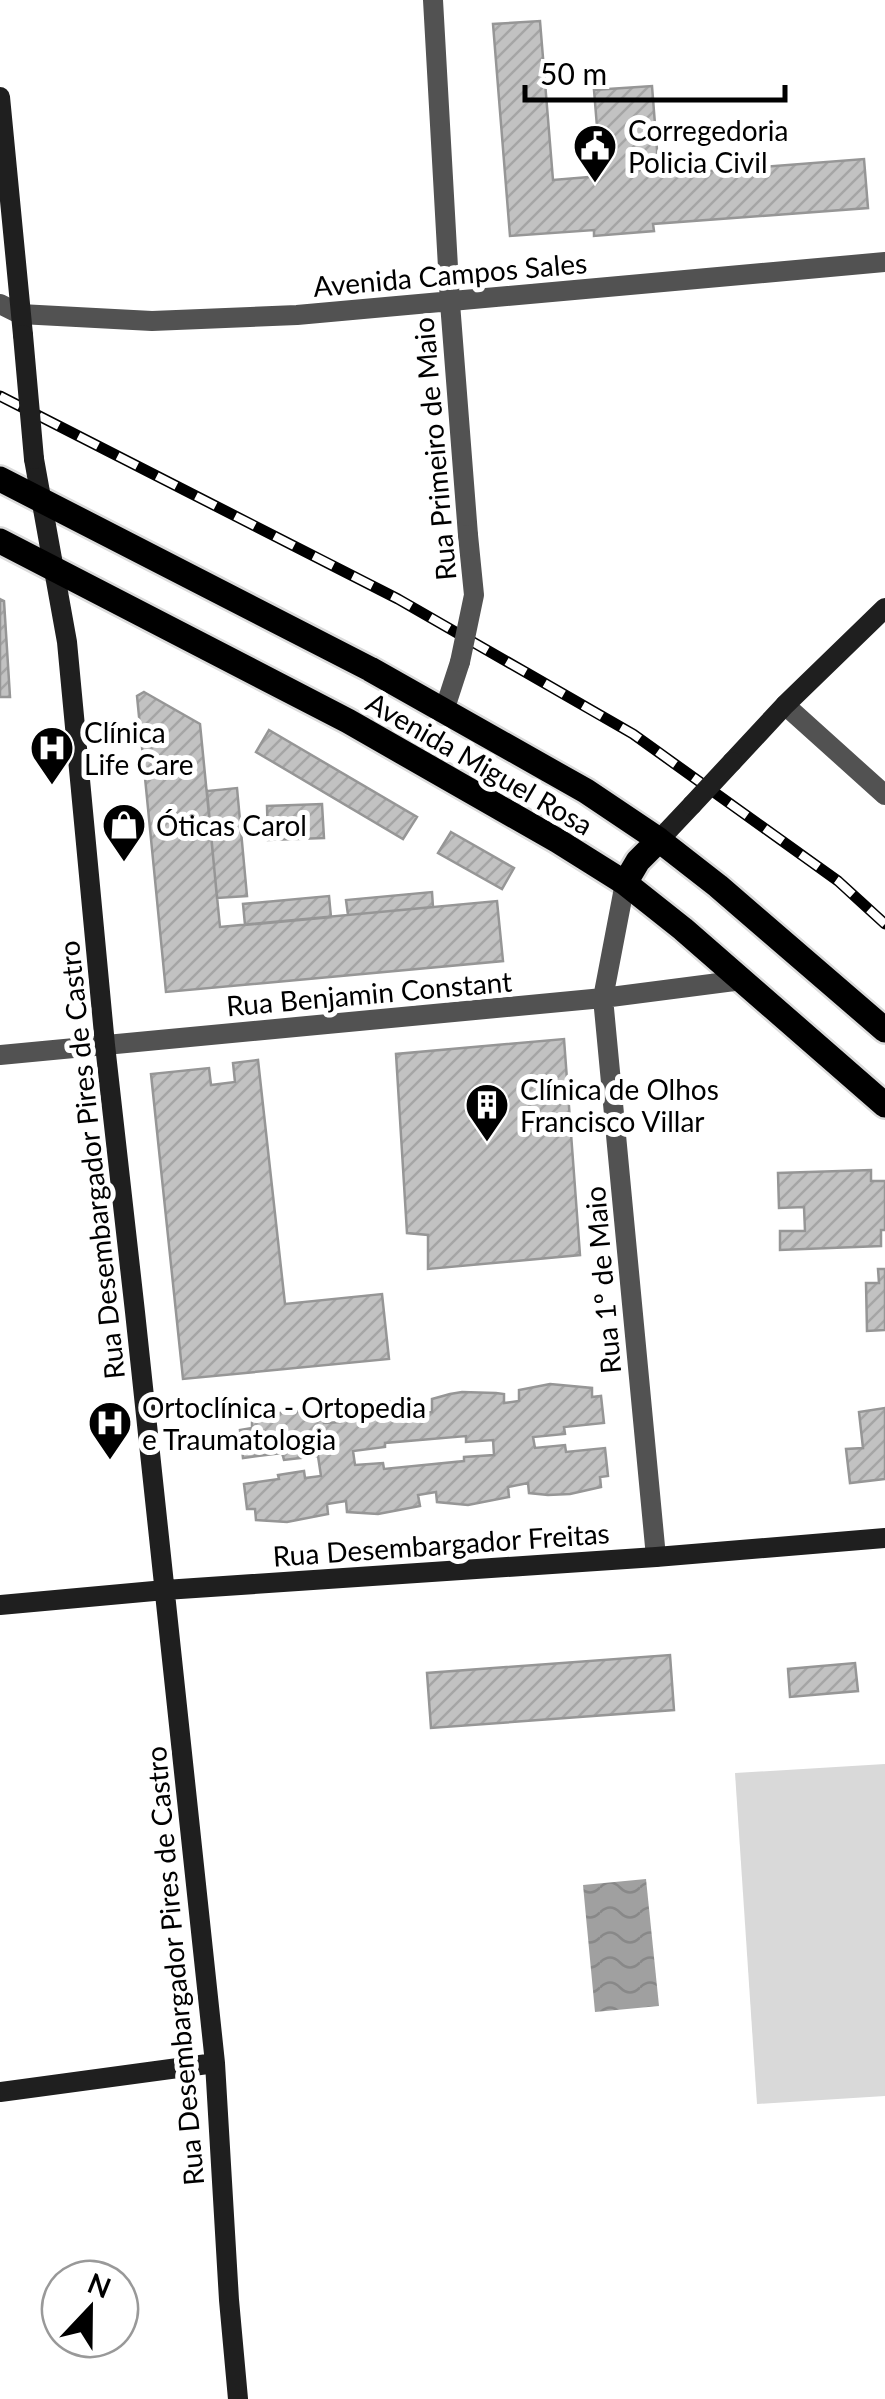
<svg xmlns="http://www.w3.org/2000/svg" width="885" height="2399" font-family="Lato,sans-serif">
	<defs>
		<pattern id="water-waves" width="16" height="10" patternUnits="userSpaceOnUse" patternTransform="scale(2.5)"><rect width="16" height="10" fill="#a0a0a0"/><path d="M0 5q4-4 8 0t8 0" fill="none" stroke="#888"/></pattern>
		<pattern id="building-hatch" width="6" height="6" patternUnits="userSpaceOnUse" patternTransform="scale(2.5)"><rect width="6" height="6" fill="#c2c2c2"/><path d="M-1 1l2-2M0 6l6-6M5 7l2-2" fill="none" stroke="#a5a5a5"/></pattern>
	</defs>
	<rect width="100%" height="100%" fill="#fff"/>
	<path fill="#d9d9d9" d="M885,1764V2096L757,2104L735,1773Z"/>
	<path fill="url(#water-waves)" d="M646,1879L659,2006L595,2012L583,1885Z"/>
	<path fill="url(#building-hatch)" stroke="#969696" stroke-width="2.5" fill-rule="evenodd" d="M540,21L553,180L601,176L594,90L652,86L659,175L864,159L868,208L653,224L654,231L594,236V230L510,236L493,24Z
		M0,599L4,601L10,697H0Z
		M144,692L200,724L220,927L497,901L503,961L166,992L137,696Z
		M269,730L417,817L403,839L256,752Z
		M237,788L247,896L217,898L207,791Z
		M322,804L324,838L268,840L267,806Z
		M451,832L514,868L502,889L438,853Z
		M432,892L433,907L348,915L346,900Z
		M329,896L331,917L245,925L243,904Z
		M564,1039L580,1255L428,1269V1235L407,1233L396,1054Z
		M258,1060L285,1304L382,1294L389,1359L183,1379L151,1074L209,1068L211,1085L235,1082L233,1063Z
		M871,1170V1181H885V1230H881V1246L780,1250V1231H805L804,1207L779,1208L778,1173Z
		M878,1269H885V1330L867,1331L866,1283H879Z
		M550,1384L592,1388V1397L601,1396L604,1423L564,1427L565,1434L533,1437L535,1448L565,1445L566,1452L605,1448L608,1476L600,1477L601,1487L570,1494L548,1495L529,1493L528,1483L508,1487L509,1497L468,1505L437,1502L436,1492L418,1495L420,1506L378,1514L347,1512L346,1501L327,1504L328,1514L287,1522L256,1520L255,1509H247L244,1484L279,1479L278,1475L304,1471L305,1478L321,1476L318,1456L284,1460L282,1453L243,1458L240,1430L252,1428V1417L293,1411L324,1414V1423L341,1422V1408L358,1403L381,1401L405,1402L413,1404V1413L432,1412V1399L450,1394L462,1392L496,1393L504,1394V1403L519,1401V1390ZM466,1436V1442L493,1440L494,1455L464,1457V1461L384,1469L383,1463L355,1465L353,1451L385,1447V1443Z
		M885,1408V1479L850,1483L846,1449L863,1448L859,1412Z
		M670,1655L674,1710L431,1728L427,1673Z
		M855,1663L858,1691L790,1697L788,1669Z"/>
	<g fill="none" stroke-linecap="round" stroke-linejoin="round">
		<defs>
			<path id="primary" d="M0,479L370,669L586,791L659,840L718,886L885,1030
				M0,541L348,721L558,841L625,883L683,929L885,1105
				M625,883L638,861L659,840"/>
		</defs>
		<use href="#primary" stroke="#dbdbdb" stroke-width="30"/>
		<path stroke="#525252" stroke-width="20" d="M433,0L450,303L468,535
			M0,304L20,314L152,321L297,315L885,262
			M785,705L885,795
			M444,711L460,662
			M625,883L603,998L656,1557
			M0,1055L603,998L742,980"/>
		<path stroke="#1f1f1f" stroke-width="20" d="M0,97L23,335
			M34,459L67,642L105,1045L135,1312L215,2063L229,2300L238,2399
			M732,762L785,705L885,608
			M659,840L692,805
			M0,1605L165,1590L656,1557L885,1538
			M0,2092L215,2063"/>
		<use href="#primary" stroke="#000" stroke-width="25"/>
		<defs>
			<path id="rail" d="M0,396L398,599L633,734L838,881L885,924"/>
		</defs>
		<use href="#rail" stroke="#000" stroke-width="11"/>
		<use href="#rail" stroke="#fff" stroke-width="8" stroke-dasharray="22" stroke-linecap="butt"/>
		<path stroke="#525252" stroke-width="20" d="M460,662L474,595L468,535"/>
		<path stroke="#1f1f1f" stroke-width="20" d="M23,335L34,459
			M692,805L732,762"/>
	</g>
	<defs>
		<symbol id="civic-pin" viewBox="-11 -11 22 30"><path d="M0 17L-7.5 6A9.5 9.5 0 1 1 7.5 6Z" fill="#000" stroke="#fff"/><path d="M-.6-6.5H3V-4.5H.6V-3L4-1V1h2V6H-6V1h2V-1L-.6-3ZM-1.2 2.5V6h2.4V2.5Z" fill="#fff"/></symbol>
		<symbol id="hospital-pin" viewBox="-11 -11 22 30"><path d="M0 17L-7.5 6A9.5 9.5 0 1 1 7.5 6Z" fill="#000" stroke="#fff"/><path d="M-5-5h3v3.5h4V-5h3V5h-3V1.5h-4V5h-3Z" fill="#fff"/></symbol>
		<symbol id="shop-pin" viewBox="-11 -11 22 30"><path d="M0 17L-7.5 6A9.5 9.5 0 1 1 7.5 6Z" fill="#000" stroke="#fff"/><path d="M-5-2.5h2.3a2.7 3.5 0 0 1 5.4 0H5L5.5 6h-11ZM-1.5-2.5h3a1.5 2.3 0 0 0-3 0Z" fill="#fff"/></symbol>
		<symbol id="building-pin" viewBox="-11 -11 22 30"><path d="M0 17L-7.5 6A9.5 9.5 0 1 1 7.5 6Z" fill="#000" stroke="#fff"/><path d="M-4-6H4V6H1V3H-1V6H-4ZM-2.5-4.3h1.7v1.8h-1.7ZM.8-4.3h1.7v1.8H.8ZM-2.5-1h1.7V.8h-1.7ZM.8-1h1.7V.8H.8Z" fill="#fff"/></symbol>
	</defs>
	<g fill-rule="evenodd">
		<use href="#civic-pin" x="570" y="121" width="50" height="68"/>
		<use href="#hospital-pin" x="27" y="723" width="50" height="68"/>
		<use href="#shop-pin" x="99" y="800" width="50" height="68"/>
		<use href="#building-pin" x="462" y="1080" width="50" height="68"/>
		<use href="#hospital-pin" x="85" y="1398" width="50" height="68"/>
	</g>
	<g text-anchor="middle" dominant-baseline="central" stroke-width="10" stroke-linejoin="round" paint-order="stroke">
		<g font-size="28" fill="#000" stroke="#fff" text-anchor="start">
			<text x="628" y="130">Corregedoria<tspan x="628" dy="32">Policia Civil</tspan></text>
			<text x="84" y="732">Clínica<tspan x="84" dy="32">Life Care</tspan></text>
			<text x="156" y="825">Óticas Carol</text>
			<text x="520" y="1089">Clínica de Olhos<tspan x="520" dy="32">Francisco Villar</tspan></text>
			<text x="142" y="1407">Ortoclínica - Ortopedia<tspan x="142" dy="32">e Traumatologia</tspan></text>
		</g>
		<g font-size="28" fill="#000" stroke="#fff">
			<text transform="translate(450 274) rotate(-5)">Avenida Campos Sales</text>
			<text transform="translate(434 449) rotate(-95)">Rua Primeiro de Maio</text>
			<text transform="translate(480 763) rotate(30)">Avenida Miguel Rosa</text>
			<text transform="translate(369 993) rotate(-5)">Rua Benjamin Constant</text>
			<text transform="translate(91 1160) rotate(-96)">Rua Desembargador Pires de Castro</text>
			<text transform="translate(602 1280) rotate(-95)">Rua 1º de Maio</text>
			<text transform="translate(441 1544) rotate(-4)">Rua Desembargador Freitas</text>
			<text transform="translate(174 1966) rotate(-95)">Rua Desembargador Pires de Castro</text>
		</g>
	</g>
	<g transform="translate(90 2309) rotate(22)"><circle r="48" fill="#ffffff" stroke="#999999" stroke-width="2.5"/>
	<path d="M0-8L18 38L0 25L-18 38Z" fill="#000000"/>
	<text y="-15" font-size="28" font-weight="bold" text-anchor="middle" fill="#000000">N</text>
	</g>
	<path d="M525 85v15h260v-15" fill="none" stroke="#000000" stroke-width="5"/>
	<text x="540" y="85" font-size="30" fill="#000000" stroke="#ffffff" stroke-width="8" paint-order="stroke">50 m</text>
</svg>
